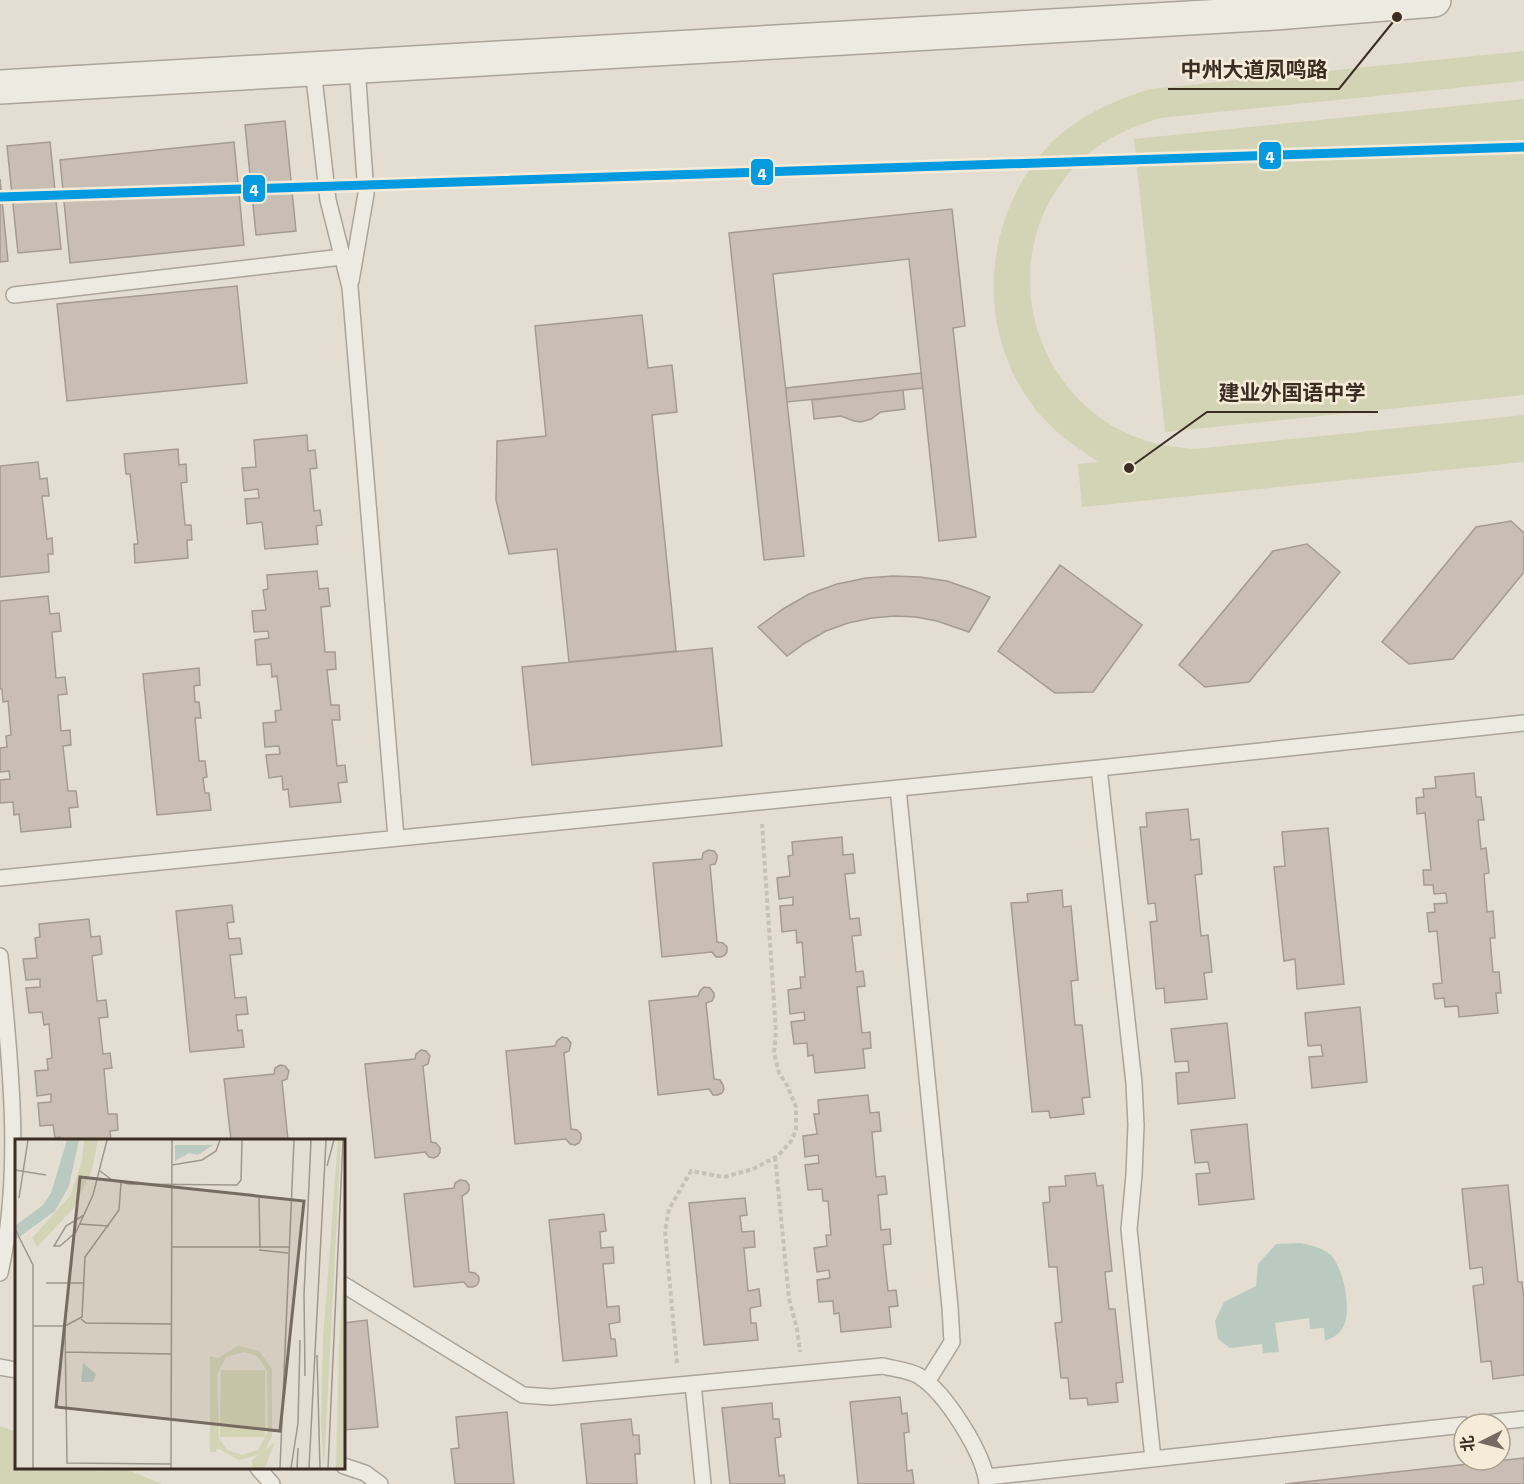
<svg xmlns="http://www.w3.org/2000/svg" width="1524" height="1484" font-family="'Zilla Slab','Noto Sans SC',serif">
	<rect width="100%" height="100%" fill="#e4ded2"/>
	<path fill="#d3d3b5" d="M1524,51V81L1160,118C1121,130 1091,145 1065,178C994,268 1036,404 1144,440C1160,446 1177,447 1194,449L1524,415V462L1082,507L1078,464L1098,462C1083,451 1068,442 1054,429C974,354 975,226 1048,146C1076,117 1112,101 1150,89Z
		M1524,99V395L1165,432L1134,139Z
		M0,1426L16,1432V1468H123L162,1484H0Z"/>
	<path fill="#bbcac1" d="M1301,1243C1312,1246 1327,1248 1334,1259C1344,1273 1352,1312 1343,1327C1339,1335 1333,1337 1325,1341L1324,1328L1310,1329L1309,1318L1275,1323L1279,1352L1263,1353L1262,1344L1230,1348L1218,1339L1215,1321L1224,1302L1256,1286L1258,1264L1276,1244Z"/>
	<path fill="#c8beb3" stroke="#a59b91" stroke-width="1.5" d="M285,121L296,231L256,235L245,125Z
		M50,142L61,249L18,253L7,146Z
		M234,142L244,245L70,263L60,160Z
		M0,179L8,261L0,262Z
		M952,209L965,326L953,328L976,537L939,541L909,259L773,274L804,556L764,560L729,233Z
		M237,286L247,383L67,401L57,304Z
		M642,315L648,368L672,365L677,412L652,415L676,651L569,662L557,549L509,554L496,500L497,441L546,436L535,326Z
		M921,373L923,388L787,402L786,388Z
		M903,390L905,409L881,412L871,419L861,422L854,421L841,416L814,419L812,400Z
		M307,435L308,451L315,450L317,468L310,469L314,511L320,510L322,525L316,526L318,544L265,549L262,522L247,524L245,499L259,498L258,489L244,491L242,468L256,467L254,440Z
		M178,449L179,465L186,464L187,482L181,483L185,525H191L192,540H187L188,558L135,563L134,544H138L130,474H126L124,454Z
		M38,462L40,479L47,478L49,496H42L47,539L52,538L53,554H48L49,572L0,577V466Z
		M1511,521L1524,533V572L1453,659L1409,664L1382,642L1476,527Z
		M1307,544L1340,572L1249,682L1205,687L1179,665L1273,551Z
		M1060,565L1142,625L1093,692L1055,693L998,651Z
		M317,571L319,589L328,588L330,606L321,607L325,652H335L336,669L327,670L331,705H339L340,720H332L337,766L345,765L347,782L338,783L341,802L290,807L288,789L283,790L282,776L269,778L266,755L280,754L279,746L265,747L263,723L276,722L275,711L281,710L277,676L272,677L271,664L257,665L255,640L269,638L268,631L254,632L252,611L266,610L263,590L268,589L267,575Z
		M893,576L920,577L947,581L973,590L990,597L969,632L937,621L916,617L894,616L872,618L848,623L826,631L805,643L787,656L758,627L783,609L809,594L837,584L866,578Z
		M48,596L50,614L59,613L61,631L52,632L56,678L65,677L67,694L58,695L61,731L70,730L71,745L63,746L68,791H76L78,807L69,808L71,827L21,832L19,814L14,815L13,802L0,803V780L10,779L9,771L0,772V748L7,747L6,736L11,735L8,701L3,702L2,689H0V601Z
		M712,648L722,746L532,765L522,667Z
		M199,668L200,685L194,686L195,702H199L201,718H195L199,761H205L207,777L203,778L205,793H209L211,810L157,815L143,674Z
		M1474,773L1476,797H1481L1484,820H1478L1481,849L1486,848L1489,873L1484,874L1487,912L1493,911L1495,938H1490L1493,972H1499L1501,993H1496L1498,1013L1459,1017L1458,1006L1445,1007L1444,998L1435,999L1433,984L1442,983L1437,931L1429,932L1427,913L1435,912L1434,904L1447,903L1446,893L1434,894L1433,885H1424L1423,870H1431L1425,813L1417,814L1416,798L1424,797L1423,789L1436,788L1435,777Z
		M1188,809L1191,840L1199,839L1202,874L1195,875L1201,936L1208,935L1212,972L1204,973L1207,999L1165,1003L1164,988L1156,989L1150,922L1157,921L1155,903L1148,904L1140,827H1147L1146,813Z
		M1328,828L1344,984L1297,989L1295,959L1284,961L1274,867L1285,866L1282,832Z
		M842,837L843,855L853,854L855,873L845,874L850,919L859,918L861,935L852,936L856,972L863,971L865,986L857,987L862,1033L870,1032L871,1048L863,1049L865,1068L815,1073L813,1055L808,1056L807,1043L794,1044L791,1022L805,1020L804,1012L790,1014L788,990L801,988L800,977H805L802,942L797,943L796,930L782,932L780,906L793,905V897L779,899L777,878L790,876L788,856L793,855L792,842Z
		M708,850L714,851L717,855V859L715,864L710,865L717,942L723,943L727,947V952L725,955L721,957H716L712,952L662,957L653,863L702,859L703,853Z
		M1062,890L1063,907L1071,906L1078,980L1071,981L1075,1025H1082L1090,1097L1082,1098L1084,1114L1050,1118L1049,1111L1032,1112L1011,903L1028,902L1027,894Z
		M232,905L234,922L227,923L229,939L240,938L242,954L230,955L235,998L246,997L248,1014L236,1015L238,1031L242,1030L244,1047L190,1052L176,911Z
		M89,919L91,937L100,936L102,954L92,956L97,1001L106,1000L108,1017L99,1018L103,1054L110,1053L112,1068L104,1069L108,1114H117L118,1130L110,1131L111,1140H60V1137L55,1138L53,1125L40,1126L38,1103L51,1102V1094L37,1096L35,1071L48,1070L47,1059L52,1058L49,1024L44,1025L42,1012L29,1013L26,988L40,987V979L26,980L23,959L37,958L35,938L40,937L39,924Z
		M704,987L710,988L714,993V997L712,1001L706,1003L714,1079L720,1080L723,1085L724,1089L722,1093L718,1095H713L709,1089L658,1095L649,1001L698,996L700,991Z
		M1360,1007L1367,1082L1312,1088L1309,1057L1323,1056L1321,1045L1308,1046L1305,1013Z
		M1227,1023L1235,1098L1178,1104L1176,1073L1189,1072L1188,1061L1175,1062L1171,1029Z
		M562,1037L567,1038L571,1043L569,1051L564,1053L571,1129L577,1130L581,1134V1139L579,1143L575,1145L570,1144L566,1139L515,1144L506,1051L555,1046L557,1041Z
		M421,1050L426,1051L430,1056L428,1064L423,1066L431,1142L436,1143L440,1148V1152L438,1156L434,1158L429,1157L425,1152L375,1158L365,1064L415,1059L416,1054Z
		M280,1065L285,1066L289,1071L287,1079L282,1081L288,1140H231L224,1079L274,1074L275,1068Z
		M868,1095L870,1113L879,1112L881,1131L872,1132L876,1177L885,1176L887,1194L878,1195L881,1230L890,1229L891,1244L883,1245L888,1291L896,1290L898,1306L889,1307L891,1327L841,1332L839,1313L834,1314L833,1301L819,1302L817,1280L830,1278L829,1270L817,1272L814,1248L827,1246L826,1235H831L828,1201H823L822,1189L808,1190L805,1165L819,1163L818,1155L805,1157L803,1136L817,1134L814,1114H819L818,1100Z
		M1247,1124L1254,1199L1199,1205L1196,1174L1210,1173L1208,1162L1195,1163L1191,1130Z
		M1095,1173L1097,1186L1103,1185L1112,1271L1105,1272L1109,1309H1115L1123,1382L1116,1383L1118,1402L1088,1405L1087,1398L1070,1399L1068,1378H1061L1055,1323L1062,1322L1057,1267H1049L1043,1203L1050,1202L1049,1187L1066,1186L1065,1176Z
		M460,1180L466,1181L469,1185V1190L467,1193L462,1196L469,1272L475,1273L479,1277V1281L477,1285L473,1287H468L464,1282L414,1287L404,1194L454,1188L455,1183Z
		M1508,1185L1518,1282H1522L1524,1300V1375L1493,1379L1491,1361L1481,1362L1473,1286L1484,1284L1482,1267L1470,1269L1462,1189Z
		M745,1198L747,1215L740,1216L742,1232L754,1231L755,1247L744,1248L748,1291L759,1289L761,1306L750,1308L751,1323H756L758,1340L704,1345L689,1203Z
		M604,1214L606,1231L600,1232L601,1248L613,1247L614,1263L603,1264L607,1307L619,1306L620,1322L609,1324L611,1339H615L617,1356L563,1361L549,1220Z
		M367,1320L378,1427L344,1430V1323Z
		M900,1397L902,1414L907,1413L909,1432L904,1433L907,1471L912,1470L914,1484H858L850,1402Z
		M772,1403L773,1419H779L781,1437L775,1438L779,1476L784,1475L785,1484H730L722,1408Z
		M507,1412L514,1484H455L451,1449L459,1448L456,1417Z
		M631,1419L633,1435H639L640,1454H635L637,1484H587L581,1424Z
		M1524,1458V1484H1285Z"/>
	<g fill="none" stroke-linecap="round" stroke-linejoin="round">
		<defs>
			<path id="service" d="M313,69L328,200L350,287L396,838
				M351,281L366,194L357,67
				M14,295L342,257
				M1099,768L1134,1083L1136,1125L1134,1175L1129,1229L1153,1459
				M898,788L950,1307L952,1342L927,1382
				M0,878L1099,768L1524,723
				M0,956C10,1058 23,1172 0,1273
				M344,1285L523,1395L551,1397L883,1366C894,1369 909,1370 919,1376C945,1392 984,1453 987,1484
				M0,1367L16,1370
				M693,1384L703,1484
				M1476,1424L1524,1419
				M344,1466L365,1473L380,1484
				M258,1468L272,1484
				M987,1477L1464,1425"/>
			<path id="tertiary" d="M0,87L1275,13L1434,0"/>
		</defs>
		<use href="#service" stroke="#aaa49a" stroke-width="18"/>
		<use href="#tertiary" stroke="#aaa49a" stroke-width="36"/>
		<path stroke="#c6c1b9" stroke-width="4" stroke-dasharray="4.5 3" stroke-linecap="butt" d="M775,1157L789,1298L797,1329L800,1352
			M677,1363L665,1231L669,1209L691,1171L724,1177L753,1169L778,1156L791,1141L796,1130V1107L787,1085L779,1073L774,1053L776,1032L762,824"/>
		<use href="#service" stroke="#edeae2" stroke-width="15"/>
		<use href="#tertiary" stroke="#edeae2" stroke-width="33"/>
		<defs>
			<path id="metro-1" d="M0,197L1524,147"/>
		</defs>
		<use href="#metro-1" stroke="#f4ecd9" stroke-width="14"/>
		<use href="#metro-1" stroke="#039adf" stroke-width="9"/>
	</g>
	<g transform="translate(15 1139)">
		<rect width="330" height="330" fill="#e4ded2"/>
		<path d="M69,1H83L77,31L58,70L22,108L17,99L55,57L67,22ZM323,1H326L325,18L309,329L306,285L308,200ZM330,113V329H321L324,207ZM223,207L244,212L257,230V297L250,311L260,303L250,329H237V321L245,315L224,321L202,309L201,313H195V217L203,219ZM230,213L242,217L252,231L253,292L243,311L227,316L212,311L204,299L202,235L211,218ZM206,231H250V298H205Z" fill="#d3d3b5" fill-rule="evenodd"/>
		<path d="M52,1H64L54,47L40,72L0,101V87L28,66L36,54ZM160,6H198L183,16L174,14L160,22ZM68,224L81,235L78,243H66Z" fill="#bbcac1"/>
		<path fill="none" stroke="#a0978c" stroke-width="1.5" d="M157,26L187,21L201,12L205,1M312,27L319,1M0,31L31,36M85,32L97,41L114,45L222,46L226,41L227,1M4,59L13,1M244,59L245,109M69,76L51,87L39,107H45L61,93L78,56L92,1M64,85L94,87M0,90L18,126V329M156,108H274M244,111L273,114M31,144H69M66,180L71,184L156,185M18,187H50L67,178L70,118L104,71L106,44M50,187L52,324L156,325M50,213L156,215M302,216L305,329M290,237L289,156L296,1M156,329L157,1M265,329L279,1M276,329L283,284L285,201M282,329L283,309M294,329L311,1M313,329L328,1"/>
		<path fill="#766b60" fill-opacity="0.15" stroke="#766b60" stroke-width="3" d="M65,38L289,62L265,292L41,268Z"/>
		<rect width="330" height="330" fill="none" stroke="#3a2d22" stroke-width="3"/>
	</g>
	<path fill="none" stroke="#3a2d22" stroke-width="2" d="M1397 17L1339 89H1168M1129 468L1207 412H1378"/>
	<g fill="#3a2d22" stroke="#f4ecd9" stroke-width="2">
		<circle cx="1397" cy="17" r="6"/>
		<circle cx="1129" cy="468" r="6"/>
	</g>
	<g font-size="21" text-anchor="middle" font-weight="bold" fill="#3a2d22" stroke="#f4ecd9" stroke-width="5" stroke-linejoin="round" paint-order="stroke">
		<text x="1254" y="77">中州大道凤鸣路</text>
		<text x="1292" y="400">建业外国语中学</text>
	</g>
	<g stroke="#f4ecd9" stroke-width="2">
		<rect x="1258" y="141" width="24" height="29" rx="6" fill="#039adf"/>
		<rect x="750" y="158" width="24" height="28" rx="6" fill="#039adf"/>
		<rect x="242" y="174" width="24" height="29" rx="6" fill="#039adf"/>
	</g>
	<g font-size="16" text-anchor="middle" font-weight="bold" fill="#fff">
		<text x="1270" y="161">4</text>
		<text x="762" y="178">4</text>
		<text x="254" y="194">4</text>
	</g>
	<g transform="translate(1482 1442) rotate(264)"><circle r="28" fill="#f4ecd9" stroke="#aaa090" stroke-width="1.5"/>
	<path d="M0-4.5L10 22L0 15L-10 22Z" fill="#766b60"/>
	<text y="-9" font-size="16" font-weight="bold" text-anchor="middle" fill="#3a2d22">北</text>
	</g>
</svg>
